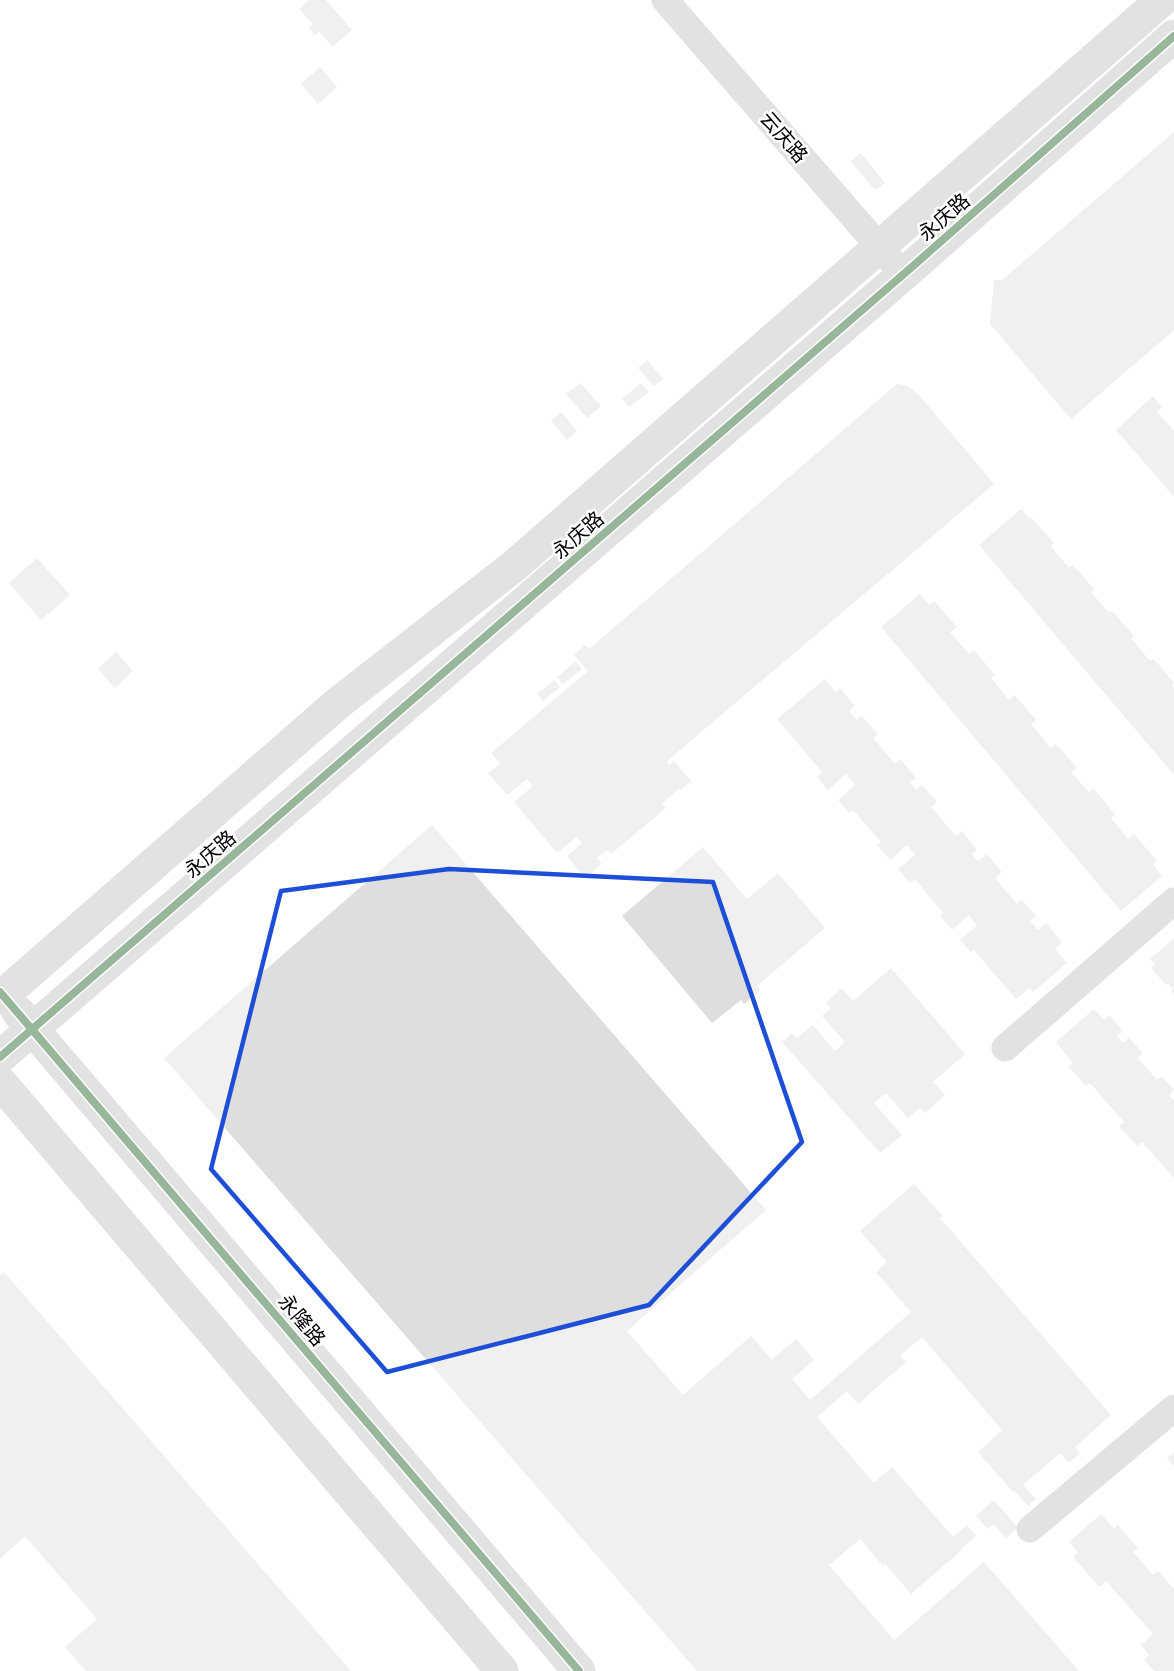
<svg xmlns="http://www.w3.org/2000/svg" width="1174" height="1671" font-family="Arial,'Noto Sans SC',sans-serif">
	<rect width="100%" height="100%" fill="#fff"/>
	<path fill="#dedede" d="M309,0H326L352,30L332,47L319,31L315,35L309,28L313,24L299,9Z
		M320,67L337,87L318,104L301,84Z
		M1174,132V330L1071,419L990,324L994,280H1002Z
		M861,153L885,183L875,190L851,162V161Z
		M647,360L663,379L654,386L638,368Z
		M580,383L601,406L587,418L566,394Z
		M641,383L649,392L629,407L622,399Z
		M897,384L907,386L920,396L994,484L667,761L669,765L674,761L691,781L681,790L680,788L662,803L666,808L611,854L607,850L597,858L602,864L585,878L567,856L582,843L577,837L557,853L514,802L533,786L527,779L507,795L488,773L500,764L491,753L588,671L574,655L585,645L589,649L658,590Z
		M1153,396L1162,408L1157,412L1174,431V497L1116,430Z
		M561,412L577,431L567,440L551,421Z
		M1021,509L1030,519L1031,517L1054,543L1051,546L1069,568L1073,565L1094,589L1091,592L1109,613L1112,611L1134,636L1131,638L1150,661L1154,659L1174,683L1172,685L1174,688V775L979,545Z
		M37,558L70,595L41,620L9,583Z
		M920,594L929,605L934,601L957,627L950,632L969,654L974,650L995,675L991,678L1009,700L1015,695L1036,720L1031,724L1051,748L1056,744L1077,768L1071,772L1089,792L1094,789L1115,814L1111,818L1128,839L1134,834L1157,861L1153,864L1162,876L1121,911L881,627Z
		M116,652L133,671L115,688L98,669Z
		M576,661L582,669L563,684L557,677Z
		M825,679L836,692L840,688L855,706L849,711L857,720L862,716L878,734L873,738L895,764L900,759L916,778L910,782L916,790L922,785L937,802L931,807L956,836L962,831L977,850L972,854L978,861L987,854L1002,872L995,878L1017,904L1022,900L1036,916L1030,921L1038,930L1046,923L1062,942L1055,949L1067,963L1033,992L1029,988L1016,999L974,950L971,952L960,940L977,926L969,915L952,930L940,916L943,913L915,879L910,883L898,869L915,855L907,845L890,860L877,845L881,842L853,810L849,813L838,800L855,785L846,774L828,790L817,777L822,772L777,719Z
		M554,680L560,687L543,701L537,694Z
		M432,825L766,1210L627,1331L683,1395L751,1336L772,1360L796,1339L814,1360L792,1379L810,1400L911,1312L876,1272L887,1262L860,1231L914,1184L943,1216L940,1218L1111,1415L1075,1447L1080,1453L1069,1463L1060,1453L1023,1485L1036,1499L1028,1506L1014,1490L1013,1492L978,1452L1002,1430L922,1337L900,1356L906,1362L858,1404L847,1391L817,1417L874,1483L892,1467L953,1537L967,1525L976,1536L961,1549L962,1550L911,1594L885,1564L883,1566L860,1539L829,1565L894,1640L984,1562L1079,1671H697L164,1058Z
		M703,847L747,899L778,873L825,928L757,986L760,990L744,1004L741,1000L712,1023L622,916Z
		M1174,938V994L1171,991L1173,989L1168,983L1166,985L1151,968L1155,965L1150,959Z
		M891,968L965,1054L933,1082L945,1095L925,1113L920,1108L908,1118L886,1093L874,1103L902,1135L880,1153L782,1042L792,1033L797,1038L813,1025L835,1051L845,1042L822,1016L831,1008L826,1003L842,988L853,1001Z
		M1094,1009L1104,1020L1109,1015L1123,1031L1117,1036L1123,1043L1129,1038L1143,1053L1138,1058L1157,1080L1162,1076L1174,1090L1169,1095L1174,1101V1178L1142,1142L1137,1146L1119,1126L1124,1122L1090,1083L1086,1086L1069,1067L1073,1063L1056,1042Z
		M4,1272L351,1671H86L65,1647L97,1619L25,1536L0,1559V1275Z
		M1174,1452V1466L1167,1458Z
		M994,1500L1018,1528L1006,1538L994,1524L988,1529L976,1516Z
		M1101,1514L1114,1529L1118,1525L1138,1548L1133,1552L1153,1575L1158,1571L1174,1589V1671H1154L1144,1660L1149,1655L1141,1645L1153,1634L1106,1581L1099,1587L1073,1557L1078,1552L1069,1542Z"/>
	<g fill="none" stroke-linecap="round" stroke-linejoin="round">
		<path stroke="#bebebe" stroke-width="27" d="M665,0L904,275
			M1005,1048L1174,901
			M1030,1529L1174,1408"/>
		<path stroke="#bebebe" stroke-width="33" d="M0,998L337,704L514,566L1162,0
			M18,1012L579,1671
			M0,1057L913,266L1174,36
			M0,1082L502,1671"/>
		<defs>
			<path id="cycleway" d="M0,992L579,1671
				M0,1057L913,266L1174,36"/>
		</defs>
		<use href="#cycleway" stroke="#fff" stroke-width="11"/>
		<use href="#cycleway" stroke="#1b5e20" stroke-width="8"/>
	</g>
	<path d="M0 0H1174V1671H0ZM449,869L713,882L802,1142L649,1305L387,1372L211,1169L281,891Z" fill="#fff" fill-opacity=".55" fill-rule="evenodd"/>
	<path fill="none" stroke="#1d4ed8" stroke-width="4.5" stroke-linejoin="round" d="M449,869L713,882L802,1142L649,1305L387,1372L211,1169L281,891Z"/>
	<g text-anchor="middle" dominant-baseline="central" stroke-width="5" stroke-linejoin="round" paint-order="stroke">
		<g font-size="20" fill="#000" stroke="#fff">
			<text transform="translate(784 137) rotate(49)">云庆路</text>
			<text transform="translate(944 217) rotate(-41)">永庆路</text>
			<text transform="translate(578 535) rotate(-41)">永庆路</text>
			<text transform="translate(210 854) rotate(-41)">永庆路</text>
			<text transform="translate(302 1320) rotate(50)">永隆路</text>
		</g>
	</g>
</svg>
